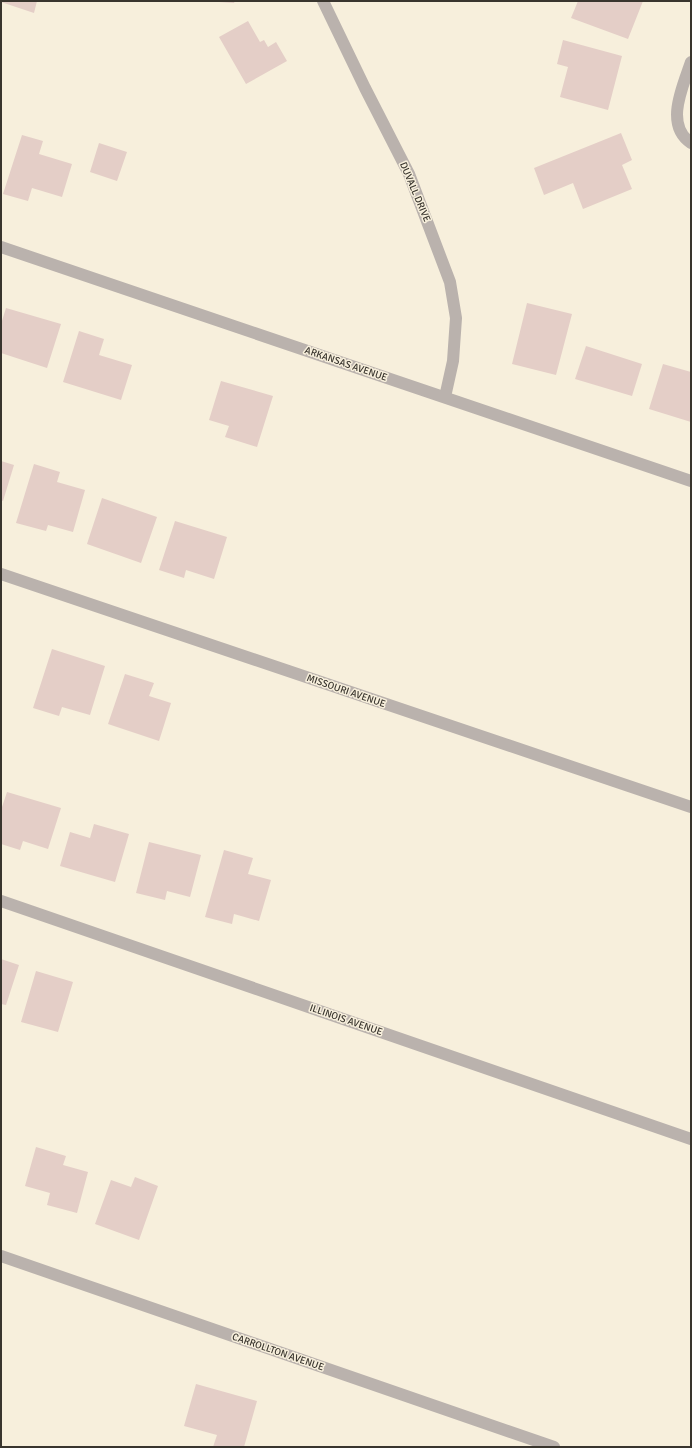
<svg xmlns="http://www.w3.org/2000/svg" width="692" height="1448" font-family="Signika,sans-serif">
	<rect width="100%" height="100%" fill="#f7efdc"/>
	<path fill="#e4cec7" d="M1,1H37L34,13L1,2Z
		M219,1H235L234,3L219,2Z
		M578,1H643L628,39L571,18Z
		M248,21L260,42L264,40L268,47L276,42L287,61L246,84L219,37Z
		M563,40L622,56L608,110L560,97L568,67L557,64Z
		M621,133L632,160L622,165L632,189L583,209L573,183L544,195L534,168Z
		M22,135L43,141L39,154L72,164L62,197L32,188L28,201L3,194Z
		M99,143L127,152L117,181L90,172Z
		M527,303L572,314L556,375L512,364Z
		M6,308L61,324L47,368L1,353V324Z
		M79,331L104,339L99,355L132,365L121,400L63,382Z
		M586,346L642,364L632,396L575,379Z
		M663,364L691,372V422L649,409Z
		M221,381L273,396L257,447L225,437L229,426L209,420Z
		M1,461L14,465L3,501L1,500Z
		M34,464L60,472L57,482L85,490L73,532L48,525L46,531L16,523Z
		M102,498L157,517L141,563L87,544Z
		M175,521L227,537L214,579L186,570L184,578L159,570Z
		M52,649L105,666L90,715L62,707L59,716L33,708Z
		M125,674L154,683L149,696L171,703L159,741L108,724Z
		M7,792L61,808L48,849L23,841L20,850L1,844V810Z
		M94,824L129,834L115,882L60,866L70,832L90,838Z
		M149,842L201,855L190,897L167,891L165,900L136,893Z
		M224,850L253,858L248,874L271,880L259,921L234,914L232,924L205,917Z
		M1,959L19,965L6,1005L1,1004Z
		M36,971L73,982L58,1032L21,1022Z
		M36,1147L66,1156L63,1165L88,1172L77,1213L47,1205L50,1193L25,1186Z
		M135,1177L158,1186L139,1240L95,1224L111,1180L131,1187Z
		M196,1384L257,1401L244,1447H213L217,1435L184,1426Z"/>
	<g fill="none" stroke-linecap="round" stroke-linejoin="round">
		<path stroke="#bab2ad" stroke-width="12" d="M323,1L365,88L409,174L450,282L456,318L453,361L445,397
			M691,62C683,86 664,125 691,143
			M1,247L691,481
			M1,574L691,807
			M1,901L691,1139
			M1,1256L554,1447"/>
	</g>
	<g text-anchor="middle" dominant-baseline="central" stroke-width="3" stroke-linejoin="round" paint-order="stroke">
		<g font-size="10" fill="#39352e" stroke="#f7efdc">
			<text transform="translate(415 192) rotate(67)">DUVALL DRIVE</text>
			<text transform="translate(346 364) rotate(19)">ARKANSAS AVENUE</text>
			<text transform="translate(346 691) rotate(19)">MISSOURI AVENUE</text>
			<text transform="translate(346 1020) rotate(19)">ILLINOIS AVENUE</text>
			<text transform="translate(278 1352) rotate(19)">CARROLLTON AVENUE</text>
		</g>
	</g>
	<rect width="692" height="1448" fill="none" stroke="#39352e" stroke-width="4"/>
</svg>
